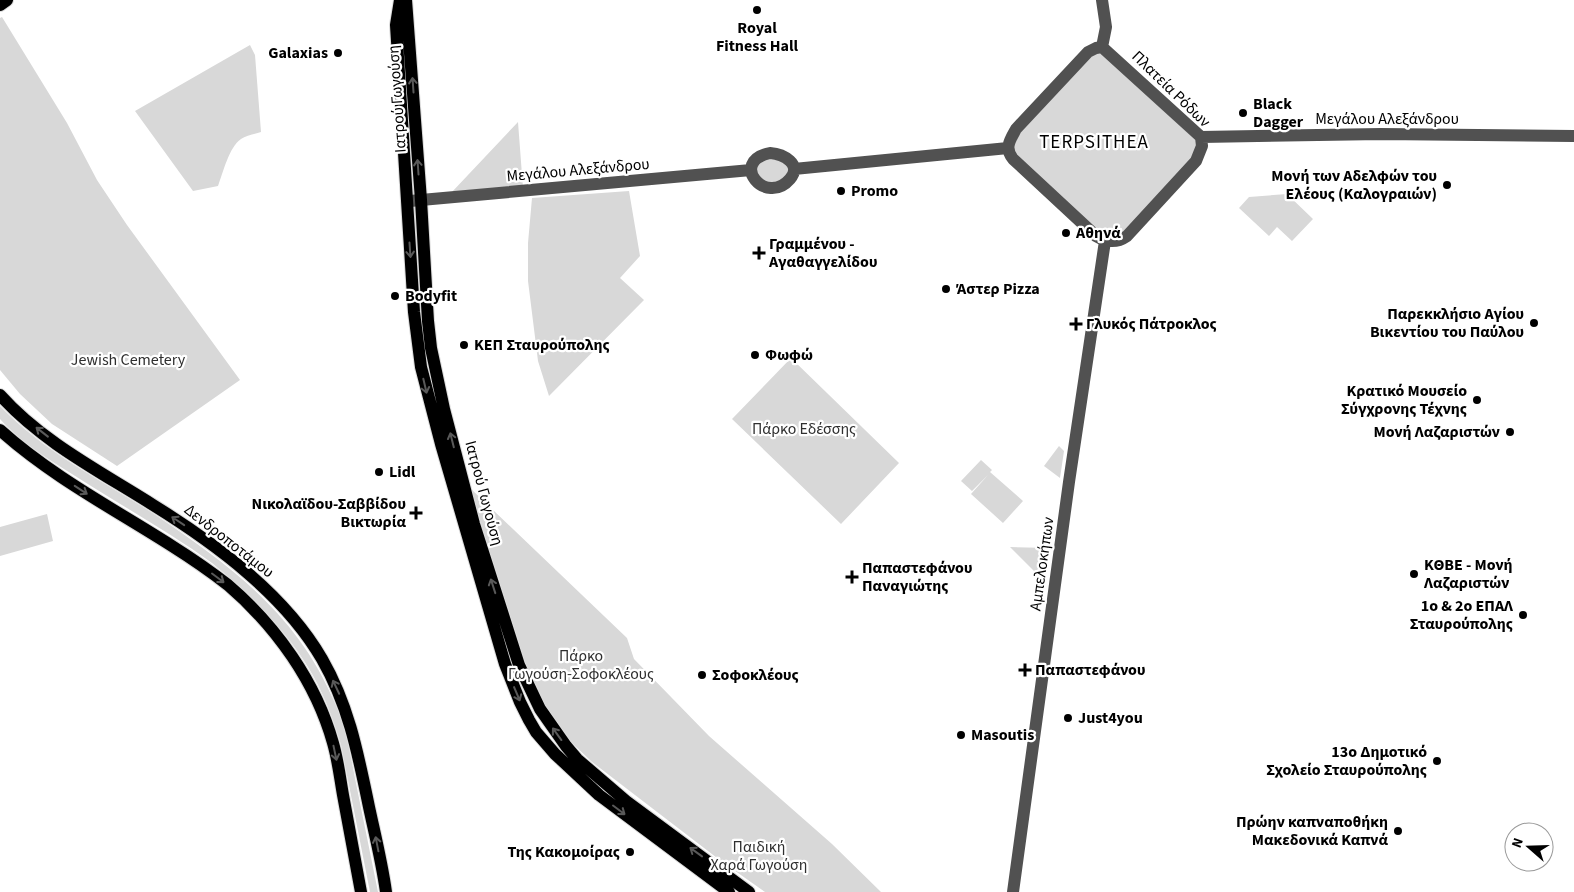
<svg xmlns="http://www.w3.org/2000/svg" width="1574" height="892" font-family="'Source Sans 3',sans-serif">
	<rect width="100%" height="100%" fill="#fff"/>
	<path fill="#d8d8d8" d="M2,17L67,123L97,180L127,225L240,380L117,466L52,424L20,394L0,370V18Z
		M250,45L255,55L261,132C255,134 246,135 241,139C229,147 223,173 218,186L193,191L135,111Z
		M1096,48L1202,146L1125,238L1105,241L1008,148L1009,141Z
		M518,122L523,188L451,193Z
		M765,159L783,160L790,169L784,179L770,183L757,176V167Z
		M629,191L640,256L620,278L644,300L549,396L538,361L528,281V243L532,198Z
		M1287,194L1313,219L1292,241L1277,227L1269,236L1239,208L1249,197Z
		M791,358L899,463L841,524L732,419Z
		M0,406C44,452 101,480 154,514C230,565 297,614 334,701C347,729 351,759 357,788C364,823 371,857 378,892H370L341,745C323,683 300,647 254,601C241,588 227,575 212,563C175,536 131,511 91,486C60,466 25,447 0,419Z
		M1059,446L1064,451L1060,478L1044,466Z
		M981,460L992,470L990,472L1023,501L1003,523L971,494L988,475L972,491L961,481Z
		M470,488L627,638L634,659L709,736L832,844L881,892H765L721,861L592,762L571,742L557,725L531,681L470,491Z
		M47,514L53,541L0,556V527Z
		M1010,547L1049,548L1046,567L1034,571Z"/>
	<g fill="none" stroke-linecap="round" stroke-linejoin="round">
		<defs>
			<path id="major" d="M400,0L396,25L414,312L421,367L441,444L505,664L520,702L529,720L536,732L555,754L599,795L729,892
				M406,0L421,200L428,321L431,348L444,409L474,524L519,665L540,709L566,746L577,759L626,801L749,892
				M0,5L7,0
				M0,395C42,442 101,472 153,505C216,544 285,595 322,659C349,706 358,754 369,807C375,835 382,863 386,892
				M0,430C51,476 114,509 172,546C191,558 210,571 228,585C276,626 316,682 333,743C338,760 340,778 343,795C349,828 355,860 361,892"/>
		</defs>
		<use href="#major" stroke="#dbdbdb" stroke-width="14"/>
		<path stroke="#515151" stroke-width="12" d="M1102,0L1106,27L1102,47
			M1102,47L1201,137L1202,146L1196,161L1127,236C1117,243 1106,242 1096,236L1013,159C1004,148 1010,140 1016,129L1088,52L1096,48Z
			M1201,137L1381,134L1574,136
			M770,153C783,154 803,164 790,179C766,207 728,162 770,153Z
			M794,169L1008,148
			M410,201L751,170
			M1013,892L1069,482L1105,241"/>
		<use href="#major" stroke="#000" stroke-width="12"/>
	</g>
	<defs><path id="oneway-shaft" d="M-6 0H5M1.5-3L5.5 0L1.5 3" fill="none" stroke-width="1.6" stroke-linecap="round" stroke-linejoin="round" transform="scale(1.25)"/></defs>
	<g stroke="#595959">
		<use href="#oneway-shaft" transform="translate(413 85) rotate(-94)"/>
		<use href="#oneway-shaft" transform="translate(418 167) rotate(-94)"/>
		<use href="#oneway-shaft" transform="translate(410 250) rotate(86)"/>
		<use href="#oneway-shaft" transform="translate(425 386) rotate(77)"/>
		<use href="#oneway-shaft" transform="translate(42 432) rotate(-142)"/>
		<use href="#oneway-shaft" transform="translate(452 440) rotate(-104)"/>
		<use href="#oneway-shaft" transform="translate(81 490) rotate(33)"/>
		<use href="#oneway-shaft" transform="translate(178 521) rotate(-146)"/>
		<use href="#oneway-shaft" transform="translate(218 578) rotate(37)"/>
		<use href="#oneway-shaft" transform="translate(493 586) rotate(-108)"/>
		<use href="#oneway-shaft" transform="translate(336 687) rotate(-115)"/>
		<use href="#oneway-shaft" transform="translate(517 694) rotate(67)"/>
		<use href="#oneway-shaft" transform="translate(557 734) rotate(-126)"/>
		<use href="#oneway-shaft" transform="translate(335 753) rotate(78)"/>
		<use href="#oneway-shaft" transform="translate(619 810) rotate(37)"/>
		<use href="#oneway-shaft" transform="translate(377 844) rotate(-101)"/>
		<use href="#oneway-shaft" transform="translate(696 852) rotate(-144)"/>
	</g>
	<g fill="#000" stroke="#fff" stroke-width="2">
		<circle cx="757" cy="10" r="5"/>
		<circle cx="338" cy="53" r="5"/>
		<circle cx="1243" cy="113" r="5"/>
		<circle cx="1447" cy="185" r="5"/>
		<circle cx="841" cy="191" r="5"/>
		<circle cx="1066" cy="233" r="5"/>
		<path d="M756.5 245.5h5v5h5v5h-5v5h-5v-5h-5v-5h5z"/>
		<circle cx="946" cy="289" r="5"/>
		<circle cx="395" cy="296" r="5"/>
		<circle cx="1534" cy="323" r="5"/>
		<path d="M1073.5 316.5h5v5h5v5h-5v5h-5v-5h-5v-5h5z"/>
		<circle cx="464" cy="345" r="5"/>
		<circle cx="755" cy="355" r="5"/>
		<circle cx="1477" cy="400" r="5"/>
		<circle cx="1510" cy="432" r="5"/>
		<circle cx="379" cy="472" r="5"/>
		<path d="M413.5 505.5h5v5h5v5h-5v5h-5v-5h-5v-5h5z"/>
		<circle cx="1414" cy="574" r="5"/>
		<path d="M849.5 569.5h5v5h5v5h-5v5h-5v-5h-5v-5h5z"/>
		<circle cx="1523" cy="615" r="5"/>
		<path d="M1022.5 662.5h5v5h5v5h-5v5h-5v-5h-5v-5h5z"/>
		<circle cx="702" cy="675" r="5"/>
		<circle cx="1068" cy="718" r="5"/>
		<circle cx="961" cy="735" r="5"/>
		<circle cx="1437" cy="761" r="5"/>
		<circle cx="1398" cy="831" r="5"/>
		<circle cx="630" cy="852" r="5"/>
	</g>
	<g text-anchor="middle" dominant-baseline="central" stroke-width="4.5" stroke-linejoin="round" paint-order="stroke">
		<g font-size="16" font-weight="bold" fill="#000" stroke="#fff" text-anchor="start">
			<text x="757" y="28" text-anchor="middle">Royal<tspan x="757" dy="18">Fitness Hall</tspan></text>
			<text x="328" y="53" text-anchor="end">Galaxias</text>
			<text x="1253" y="104">Black<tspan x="1253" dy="18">Dagger</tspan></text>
			<text x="1437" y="176" text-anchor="end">Μονή των Αδελφών του<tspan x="1437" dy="18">Ελέους (Καλογραιών)</tspan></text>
			<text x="851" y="191">Promo</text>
			<text x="1076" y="233">Αθηνά</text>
			<text x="769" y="244">Γραμμένου -<tspan x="769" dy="18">Αγαθαγγελίδου</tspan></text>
			<text x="956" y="289">Άστερ Pizza</text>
			<text x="405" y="296">Bodyfit</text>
			<text x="1524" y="314" text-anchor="end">Παρεκκλήσιο Αγίου<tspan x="1524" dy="18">Βικεντίου του Παύλου</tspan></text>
			<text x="1086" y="324">Γλυκός Πάτροκλος</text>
			<text x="474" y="345">ΚΕΠ Σταυρούπολης</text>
			<text x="765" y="355">Φωφώ</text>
			<text x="1467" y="391" text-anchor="end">Κρατικό Μουσείο<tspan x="1467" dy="18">Σύγχρονης Τέχνης</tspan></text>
			<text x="1500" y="432" text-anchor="end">Μονή Λαζαριστών</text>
			<text x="389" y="472">Lidl</text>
			<text x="406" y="504" text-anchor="end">Νικολαϊδου-Σαββίδου<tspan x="406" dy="18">Βικτωρία</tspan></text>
			<text x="1424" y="565">ΚΘΒΕ - Μονή<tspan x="1424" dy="18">Λαζαριστών</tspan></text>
			<text x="862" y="568">Παπαστεφάνου<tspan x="862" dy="18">Παναγιώτης</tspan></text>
			<text x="1513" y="606" text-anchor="end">1ο &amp; 2ο ΕΠΑΛ<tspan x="1513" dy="18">Σταυρούπολης</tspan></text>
			<text x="1035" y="670">Παπαστεφάνου</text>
			<text x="712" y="675">Σοφοκλέους</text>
			<text x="1078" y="718">Just4you</text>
			<text x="971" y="735">Masoutis</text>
			<text x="1427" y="752" text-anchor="end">13ο Δημοτικό<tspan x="1427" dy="18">Σχολείο Σταυρούπολης</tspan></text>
			<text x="1388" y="822" text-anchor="end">Πρώην καπναποθήκη<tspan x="1388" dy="18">Μακεδονικά Καπνά</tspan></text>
			<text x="620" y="852" text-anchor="end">Της Κακομοίρας</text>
		</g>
		<g font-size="16" fill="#000" stroke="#fff">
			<text transform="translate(1171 89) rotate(44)">Πλατεία Ρόδων</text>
			<text transform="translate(397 99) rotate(-94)">Ιατρού Γωγούση</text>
			<text x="1387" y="119">Μεγάλου Αλεξάνδρου</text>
			<text transform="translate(578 170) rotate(-5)">Μεγάλου Αλεξάνδρου</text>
			<text transform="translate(484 493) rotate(75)">Ιατρού Γωγούση</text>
			<text transform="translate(229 541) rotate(38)">Δενδροποτάμου</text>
			<text transform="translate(1042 564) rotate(-82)">Αμπελοκήπων</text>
		</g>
		<g font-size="16" fill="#2f2f2f" stroke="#fff">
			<text x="128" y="360">Jewish Cemetery</text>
			<text x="804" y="429">Πάρκο Εδέσσης</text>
			<text x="581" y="656">Πάρκο<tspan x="581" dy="18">Γωγούση-Σοφοκλέους</tspan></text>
			<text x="759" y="847">Παιδική<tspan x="759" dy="18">Χαρά Γωγούση</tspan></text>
		</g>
		<g font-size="19" letter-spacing="1" fill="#000" stroke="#fff">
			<text x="1094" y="142">TERPSITHEA</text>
		</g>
	</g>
	<g transform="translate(1529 847) rotate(290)"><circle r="24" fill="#ffffff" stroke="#999999"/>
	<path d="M0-4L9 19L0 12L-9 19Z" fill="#000000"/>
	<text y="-8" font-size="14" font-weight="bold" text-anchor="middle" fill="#000000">N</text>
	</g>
</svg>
